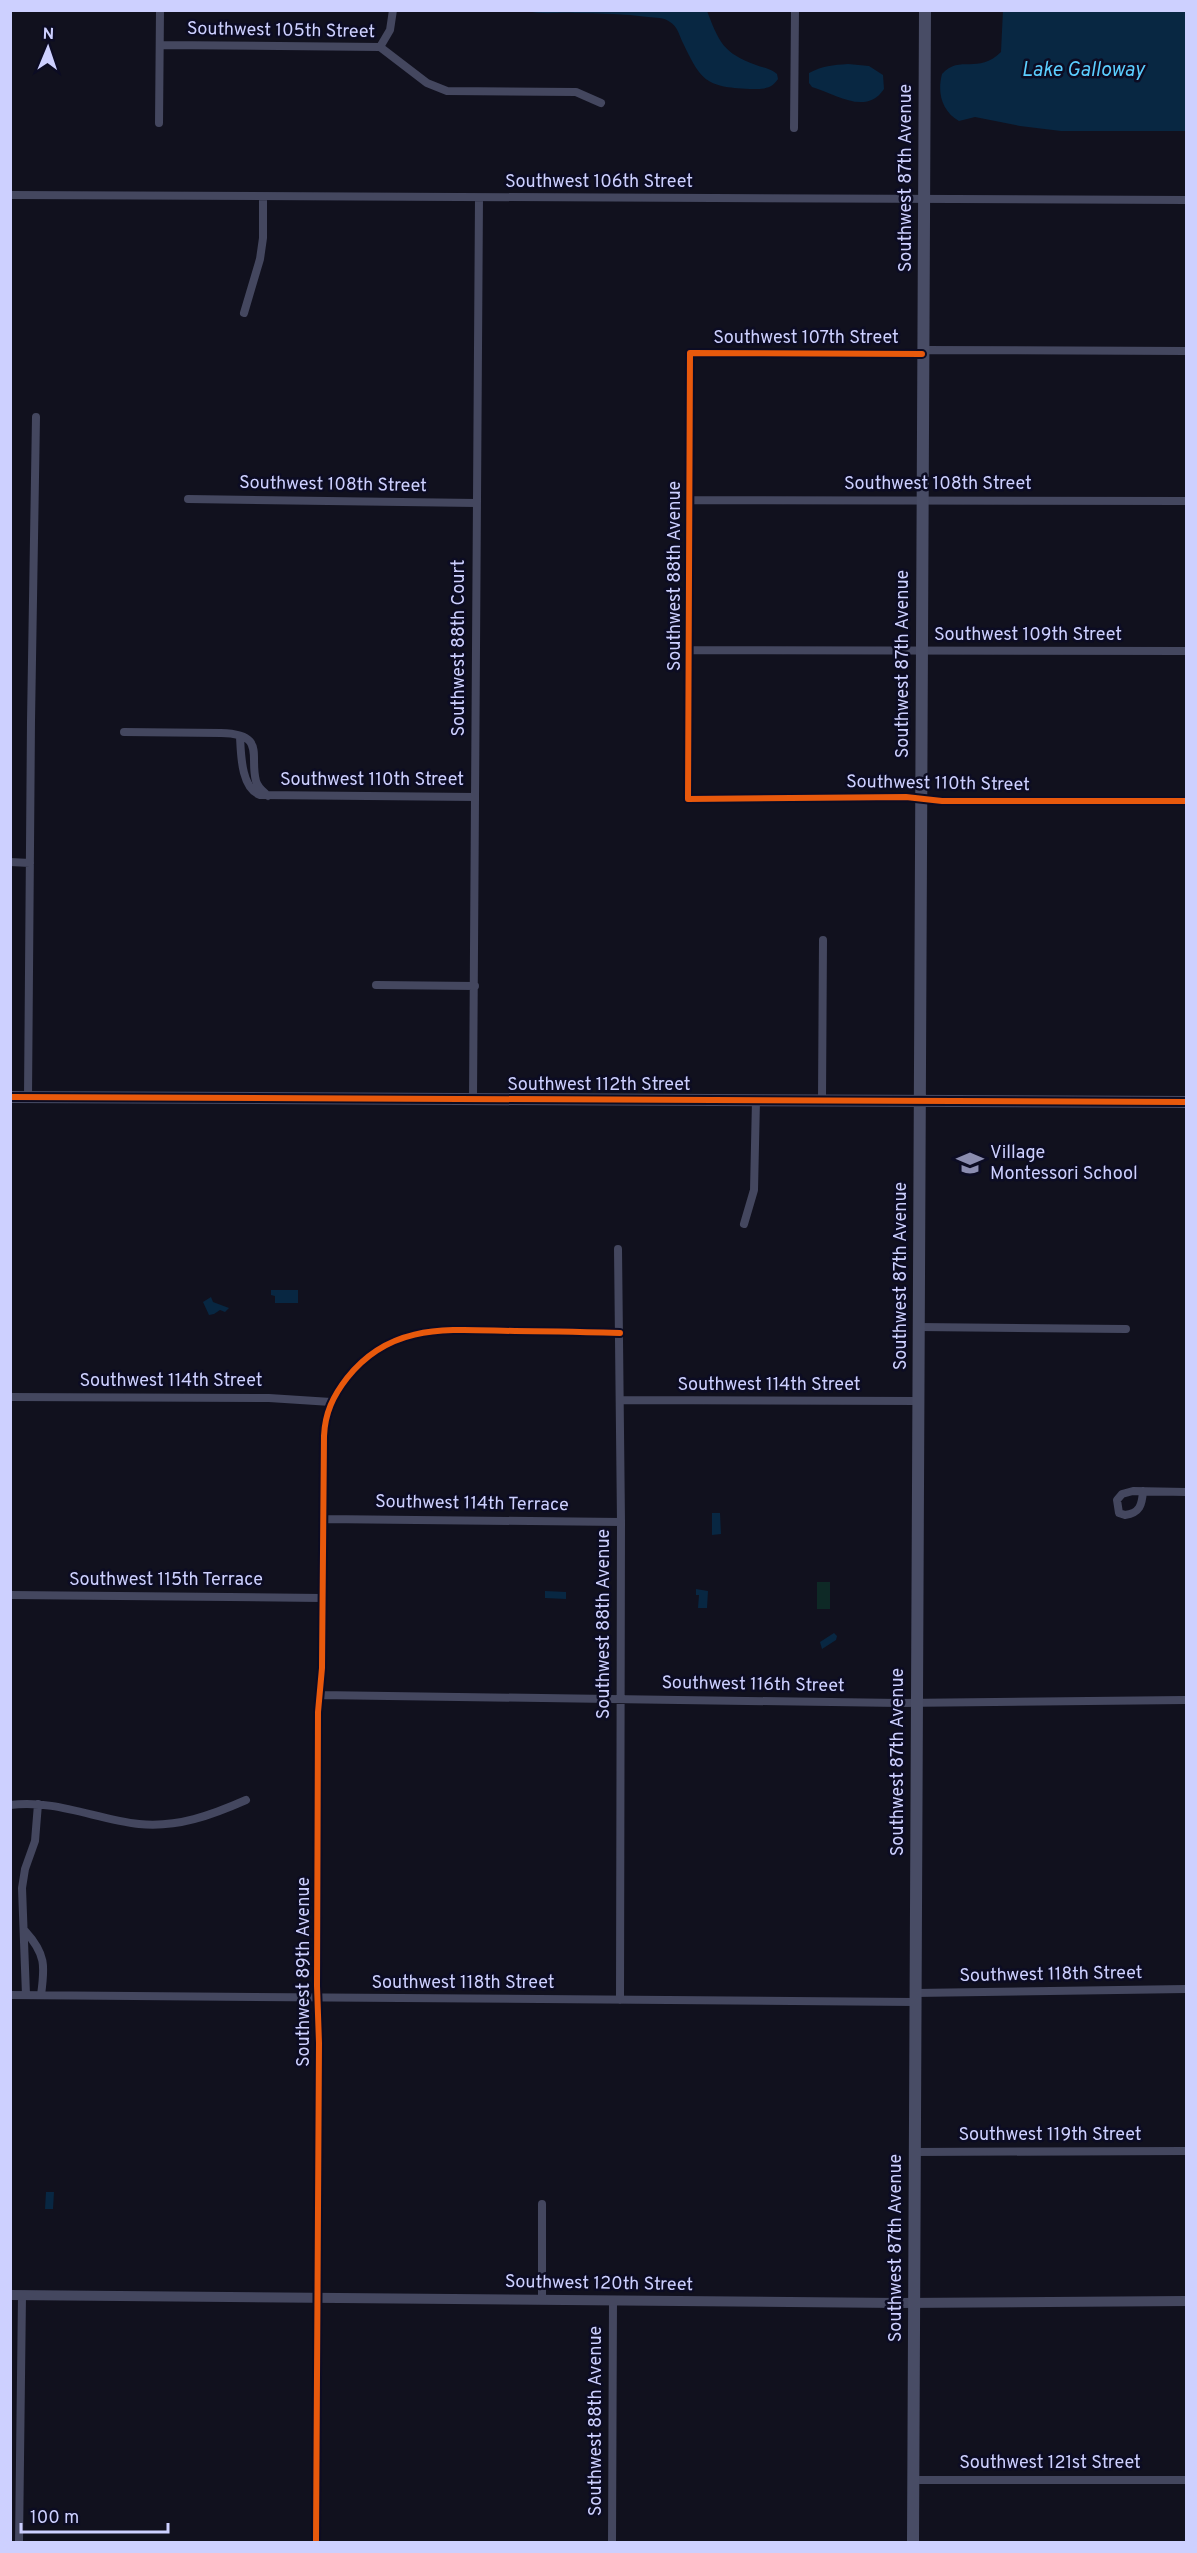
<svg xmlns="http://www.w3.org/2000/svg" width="1197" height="2553" font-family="Overpass,sans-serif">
	<rect width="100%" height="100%" fill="#11111e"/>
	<path fill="#0e2926" d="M817,1582H830V1609H817Z"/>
	<path fill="#082742" d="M1003,10L1186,11V131H1061L1020,126L975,117L959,121C942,111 937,93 942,74C960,54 978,75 1001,52Z
		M526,11H707C719,42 723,53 756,65C764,68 770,68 777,74L778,79C771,90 761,89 750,89C704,87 701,80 682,41C679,34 677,26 670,22C664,17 656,18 648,17C624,14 600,13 575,13C557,12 545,15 526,11Z
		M848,64L869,66L883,75L884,89C866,116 836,94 812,87L809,83V73C822,66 833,65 848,64Z
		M271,1290H298V1303H275V1296L271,1295Z
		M211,1297L213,1302L229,1308L225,1312L220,1310L214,1314L209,1315L203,1302Z
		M712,1513H720L721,1534L712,1535Z
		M696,1589L708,1591L707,1608H698L699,1595H696Z
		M545,1591L566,1592V1599L545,1598Z
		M834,1633L837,1636L836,1640L822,1649L820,1642Z
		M46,2192H54L53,2209H45Z"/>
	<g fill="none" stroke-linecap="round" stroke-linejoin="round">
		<path stroke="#44475f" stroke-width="8" d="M160,45L380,47L427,83L447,91L576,92L601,103
			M380,47L390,30L393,10
			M159,123L160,10
			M794,128L795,10
			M10,195L1186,200
			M244,313L260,259L263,238V197
			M923,350L1186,351
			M922,354L690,353L688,799L906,797L942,801H1186
			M188,499L476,503
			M690,500L1186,501
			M690,650L1186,651
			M124,732L221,733C267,734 249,756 256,781C258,788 263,791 268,796
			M240,737C241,754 241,788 260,795L475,797
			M10,862L30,863
			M376,985L475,986
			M28,1097L31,721L36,417
			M473,1099L479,198
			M822,1099L823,940
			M744,1224L754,1190L756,1100
			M618,1249L621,1522L620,2000
			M918,1327L1126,1329
			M10,1397L269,1398L331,1402
			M620,1400L918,1401
			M1143,1491C1142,1505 1140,1513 1125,1515L1119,1513L1117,1500L1122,1494L1133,1491L1186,1492
			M323,1519L621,1522
			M10,1595L322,1598
			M319,1695L900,1703L1186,1700
			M10,1805C54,1799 96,1819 139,1824C177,1828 212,1815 246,1800
			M25,1931C46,1954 45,1966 41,1995
			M915,1993L1186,1989
			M10,1995L915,2002
			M26,1995L22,1888L25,1869L35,1841L38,1804
			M914,2152L1186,2151
			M542,2204V2300
			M913,2480H1186
			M19,2542L22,2295
			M316,2542L319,2043L317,1986L318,1712L322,1668L324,1436C325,1413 333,1396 347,1378C392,1321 451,1330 515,1331C550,1331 585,1332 620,1333
			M612,2542L613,2300"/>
		<path stroke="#44475f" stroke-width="10" d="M10,2295L899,2303L1186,2301"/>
		<path stroke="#484c65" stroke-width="12" d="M10,1097L1186,1102
			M913,2542L925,10"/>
		<defs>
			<path id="cycleway" d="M922,354L690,353L688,799L906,797L942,801H1186
				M10,1097L1186,1102
				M316,2542L319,2043L317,1986L318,1712L322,1668L324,1436C325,1413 333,1396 347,1378C392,1321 451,1330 515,1331C550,1331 585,1332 620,1333"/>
		</defs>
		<use href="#cycleway" stroke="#0c0c23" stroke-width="10"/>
		<use href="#cycleway" stroke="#e8590c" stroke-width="6"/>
	</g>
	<defs>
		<symbol id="school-bare" viewBox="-9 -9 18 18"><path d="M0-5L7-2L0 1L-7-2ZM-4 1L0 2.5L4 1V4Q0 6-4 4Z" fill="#8b8db0" stroke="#0c0c23" stroke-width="2.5" paint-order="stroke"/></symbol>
	</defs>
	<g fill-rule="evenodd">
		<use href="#school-bare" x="951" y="1144" width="38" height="38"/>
	</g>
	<g text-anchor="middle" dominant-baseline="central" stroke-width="5" stroke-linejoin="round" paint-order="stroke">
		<g font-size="18" fill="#cdd0ff" stroke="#0c0c23">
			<text transform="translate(281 31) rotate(1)">Southwest 105th Street</text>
			<text transform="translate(906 178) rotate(-90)">Southwest 87th Avenue</text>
			<text x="599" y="182">Southwest 106th Street</text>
			<text x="806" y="338">Southwest 107th Street</text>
			<text x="938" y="484">Southwest 108th Street</text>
			<text transform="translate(333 485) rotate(1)">Southwest 108th Street</text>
			<text transform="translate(675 576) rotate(-90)">Southwest 88th Avenue</text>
			<text x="1028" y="635">Southwest 109th Street</text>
			<text transform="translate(459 648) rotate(-90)">Southwest 88th Court</text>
			<text transform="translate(903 664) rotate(-90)">Southwest 87th Avenue</text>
			<text x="372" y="780">Southwest 110th Street</text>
			<text transform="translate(938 784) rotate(1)">Southwest 110th Street</text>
			<text x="599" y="1085">Southwest 112th Street</text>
			<text transform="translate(901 1276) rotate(-90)">Southwest 87th Avenue</text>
			<text x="171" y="1381">Southwest 114th Street</text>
			<text x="769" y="1385">Southwest 114th Street</text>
			<text transform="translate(472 1504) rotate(1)">Southwest 114th Terrace</text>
			<text x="166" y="1580">Southwest 115th Terrace</text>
			<text transform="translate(604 1624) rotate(-90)">Southwest 88th Avenue</text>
			<text transform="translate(753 1685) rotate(1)">Southwest 116th Street</text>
			<text transform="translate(898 1762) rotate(-90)">Southwest 87th Avenue</text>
			<text transform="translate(304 1972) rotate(-90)">Southwest 89th Avenue</text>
			<text transform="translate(1051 1975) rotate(-1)">Southwest 118th Street</text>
			<text x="463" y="1983">Southwest 118th Street</text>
			<text x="1050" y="2135">Southwest 119th Street</text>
			<text transform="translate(896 2248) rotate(-90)">Southwest 87th Avenue</text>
			<text transform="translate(599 2284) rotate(1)">Southwest 120th Street</text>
			<text transform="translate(596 2421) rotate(-90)">Southwest 88th Avenue</text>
			<text x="1050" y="2463">Southwest 121st Street</text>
		</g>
		<g font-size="18" fill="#cdd0ff" stroke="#0c0c23" text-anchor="start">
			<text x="990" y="1153">Village<tspan x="990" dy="21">Montessori School</tspan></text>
		</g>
		<g font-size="20" font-style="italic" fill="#5bceff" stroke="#0c0c23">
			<text x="1083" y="71">Lake Galloway</text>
		</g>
	</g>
	<rect width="1197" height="2553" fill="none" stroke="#cdd0ff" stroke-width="24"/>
	<g transform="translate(48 48) rotate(2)" stroke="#0c0c23" stroke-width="4.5" paint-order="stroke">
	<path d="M0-4.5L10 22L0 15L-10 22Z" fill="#cdd0ff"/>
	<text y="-9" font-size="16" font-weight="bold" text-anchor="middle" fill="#cdd0ff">N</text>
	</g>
	<path d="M21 2523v9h147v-9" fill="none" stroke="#cdd0ff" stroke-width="3"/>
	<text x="30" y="2523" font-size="18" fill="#cdd0ff" stroke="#0c0c23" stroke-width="4.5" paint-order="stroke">100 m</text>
</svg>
